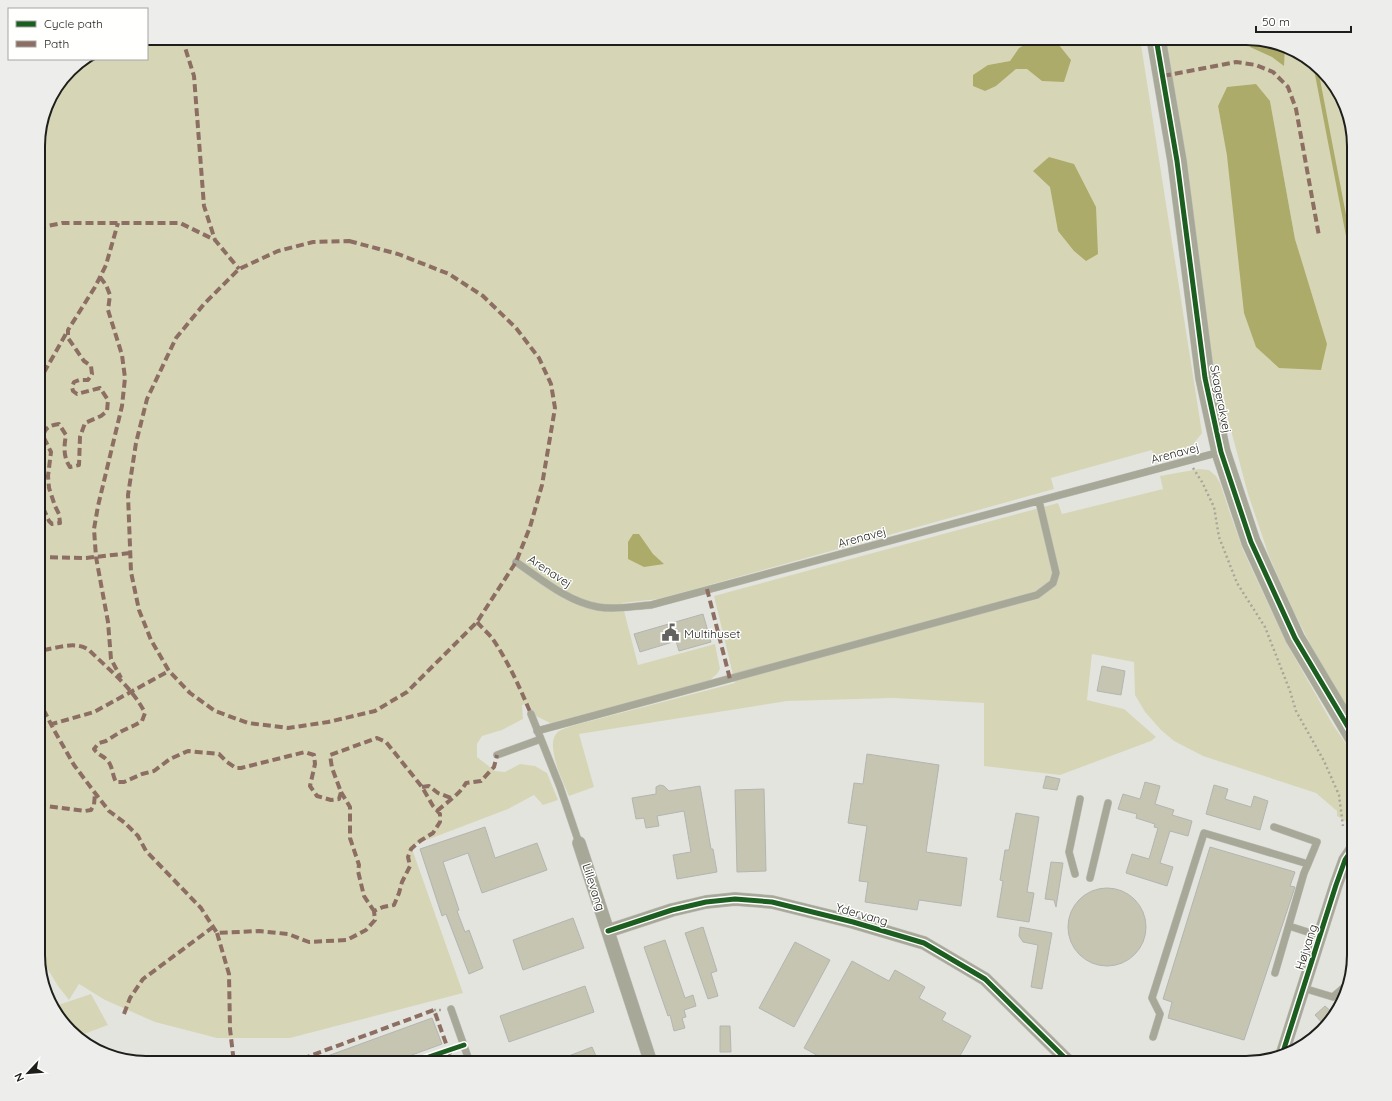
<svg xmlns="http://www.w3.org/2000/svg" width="1392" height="1101" font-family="Quicksand,sans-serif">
	<rect width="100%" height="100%" fill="#e4e4df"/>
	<path fill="#d6d6b7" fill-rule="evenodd" d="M147,38H1036L1019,48L1010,61L988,65L996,86L1016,69L1027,68L1042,81L1055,40L1044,38H1140L1202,433L1191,447L1156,462L1152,450L1051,478L1054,489L659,599L622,603L638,665L715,644L720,669L717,674L710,680L620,707L554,725L534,715L529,703L522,705L523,719L502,730L482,736L477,744V757L495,771L505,772L520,764L535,766L547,773L558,800L543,805L534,795L508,809L411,846L463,993L290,1038H217L155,1022L105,1000L79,984L69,1000L58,986L38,953V139L49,98L75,65L84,59H147Z
		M1162,38H1246L1281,44L1317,65L1343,99L1354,146V719L1326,676L1293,610L1269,556L1248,494L1208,344ZM1227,87L1270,101L1295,239L1303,267L1227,156L1218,106Z
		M1199,469L1209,470L1216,476L1220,483L1231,516L1243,550L1286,642L1333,725L1354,755V826L1337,816V811L1316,793L1203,756L1174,741L1161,730L1145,712L1135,695L1134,662L1092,654L1087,700L1124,709L1156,737L1151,741L1060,775L984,766V703L894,698L787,701L579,734L594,787L569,796C563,782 543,742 559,731C562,729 567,728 571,726L735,683L714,596L1058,503L1062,514L1163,489L1160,476Z
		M91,994L108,1025L76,1037L52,1007Z"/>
	<path fill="#adab69" d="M1036,38L1055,40L1071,60L1064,82L1042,81L1027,69H1016L996,86L985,91L973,86V75L988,65L1010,61L1019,48Z
		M1251,39L1281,44L1285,46L1284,66L1272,57L1250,47Z
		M1256,84L1270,101L1295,239L1327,344L1321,370L1279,368L1256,347L1244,313L1227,156L1218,106L1227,87Z
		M1049,157L1074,164L1096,207L1098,254L1086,261L1074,251L1058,231L1050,187L1033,171Z
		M633,534H639L653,554L664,564L644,567L628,559V542Z"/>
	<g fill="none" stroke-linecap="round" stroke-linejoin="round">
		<path stroke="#adab69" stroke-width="4" d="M1315,64L1354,267"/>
	</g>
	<path fill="#c5c5b1" stroke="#b4b5b1" d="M703,614L711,642L679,651L676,641L640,652L634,634Z
		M1102,666L1125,671L1121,695L1097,691Z
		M867,754L939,765L926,852L967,858L961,906L919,900L917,910L865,902L868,882L859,881L867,826L848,823L854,783L863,784Z
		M1046,776L1060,779L1057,790L1043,788Z
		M1145,782L1160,786L1155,804L1174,810L1172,815L1192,821L1188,836L1170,831L1160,863L1173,867L1167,886L1126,873L1132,854L1149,859L1158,828L1154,827L1155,824L1136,818L1137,814L1118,809L1123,794L1140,799Z
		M660,785L664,786L669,791L700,786L711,849H713L717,872L677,879L673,855L691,852L684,811L657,816L659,826L646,828L644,818L636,819L632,798L656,794V787Z
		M1214,785L1228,789L1225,799L1251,807L1254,796L1268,801L1260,830L1206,814Z
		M764,789L766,871L737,872L735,790Z
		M1016,813L1039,817L1027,892L1034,893L1029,922L997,917L1003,881L1000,880L1005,850H1009Z
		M485,827L495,858L537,843L547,870L482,893L468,853L443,862L459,910L457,911L465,932L469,930L483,968L469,974L446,914L442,916L420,849Z
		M1210,847L1295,872L1290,886L1295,887L1244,1040L1168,1018L1172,1002L1163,999Z
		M1051,862L1063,863L1056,907L1054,900L1045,899Z
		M1068 927a39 39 0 1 1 78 0a39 39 0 1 1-78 0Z
		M573,918L584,948L523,970L513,940Z
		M703,927L717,971L711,973L718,996L708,999L685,933Z
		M1020,927L1052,933L1042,989L1031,987L1038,945L1023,942L1019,936Z
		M665,940L685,998L693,995L696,1006L684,1010L686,1017L682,1018L685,1028L674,1031L670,1015L668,1016L644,947Z
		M795,942L830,960L794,1027L759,1008Z
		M852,961L889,981L895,970L925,987L919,998L946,1013L942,1020L971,1036L956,1063H831L804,1048Z
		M585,986L594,1012L509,1042L500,1016Z
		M1325,1006L1334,1014L1326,1027L1315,1015Z
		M432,1018L442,1044L390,1063H312L311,1062Z
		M720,1026H730L731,1052H720Z
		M592,1047L599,1063H553V1062Z"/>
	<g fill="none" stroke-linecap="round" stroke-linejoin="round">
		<defs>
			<path id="lane" d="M516,562C541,579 568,602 598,607C615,610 634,606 651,605L1220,452
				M531,714L560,787L579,843
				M537,731L1037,595L1053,583L1056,573L1039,501
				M497,755L541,739
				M1075,874L1069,852L1080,799
				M1090,878L1108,803
				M1289,926L1320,936
				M1275,973L1304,873L1308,864
				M1303,988L1333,997L1349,983
				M451,1009L470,1063
				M1153,1037L1160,1014L1152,998L1204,833L1308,864L1317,842L1274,827"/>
			<path id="street" d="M579,843L651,1063
				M608,931L672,910L706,902L735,899L772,902L853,922L924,943L985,979L1070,1063
				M1282,1055L1336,885L1345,860L1354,847"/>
			<path id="secondary" d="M1156,38L1177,161L1205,378L1221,452L1251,542L1295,638L1354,737"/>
		</defs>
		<use href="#lane" stroke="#c0c0bd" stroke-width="8"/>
		<use href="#street" stroke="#c0c0bd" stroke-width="14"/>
		<use href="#secondary" stroke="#c0c0bd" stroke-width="20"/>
		<path stroke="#a7a69b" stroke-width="2.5" stroke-dasharray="2 3" stroke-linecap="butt" d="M1193,468L1202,482L1214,507L1219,537L1237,583L1265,627L1290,691L1296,711L1324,761L1339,795L1343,826
			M434,1010H442"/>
		<use href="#lane" stroke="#a8a899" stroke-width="7"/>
		<use href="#street" stroke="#a8a899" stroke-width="13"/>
		<use href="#secondary" stroke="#a8a898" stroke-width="19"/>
		<path stroke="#8d6e63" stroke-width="4" stroke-dasharray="8 4" stroke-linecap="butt" d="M182,38L194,76L204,206L215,240
			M1163,76L1236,62L1256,65L1273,72L1288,87L1296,109L1319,236
			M38,228L62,223H180L215,240L239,269
			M349,241L398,254L449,274L483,296L516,328L539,358L551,384L555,408L542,485L530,527L516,562L477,622L407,692L375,711L328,722L288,728L248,723L215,711L190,693L169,671L151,640L139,610L131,572L128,495L136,443L147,399L176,338L204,304L239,269L278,251L313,242Z
			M100,277L106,285L110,295L108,310L122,355L125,378L122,406L98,506L94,529L96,557L108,622L111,659L121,678
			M38,383L67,332
			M38,497L49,521L52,524L60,523L59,514L55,506L49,488L48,476L51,452L43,436C45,427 51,425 59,424L66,435C64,446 63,457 70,467L79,465L80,437L85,423L101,416L107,411L108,400L100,388L77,394L73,391L72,387L74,382L79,380H88L92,374L91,366L84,361L68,338V330L95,287L106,265L118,223
			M38,529L40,521L38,518
			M38,557L86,558L130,553
			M707,589L730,679
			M477,622C482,628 488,633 492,638C508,661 520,688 531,714
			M38,699L54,730L74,765L95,793L109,811L125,823L138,836L146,851L201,908L217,933L259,931L288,934L309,942L347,940L366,930L375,920L374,911L383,907L394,905L399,893L402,882L410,866L408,857L411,849L420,841L433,833L440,822V814L433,806L422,787L386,742L377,738L330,755L332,768L341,792L339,799L331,800L317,796L310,786L315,764L314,755L305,752L241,768H236L227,762L219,754L188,751L170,759L154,771L142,774L124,782H116C112,775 113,766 107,760C102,755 98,755 94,749L99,743L106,741L122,731L135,725L142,721L145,713C132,687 109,670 89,650C75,640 55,649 38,651
			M38,728L94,712L169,671
			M422,787L429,786L438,793L451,798
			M341,792L350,807V838L359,865L358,871L364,896L374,911
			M38,805L85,811L91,810L94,805L95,793
			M437,811C447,802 459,795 466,783L481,781L494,767L497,755
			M217,933L229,974L230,1029L234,1063
			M124,1014L130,998L143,979L213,927
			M291,1063L434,1010L453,1063"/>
		<defs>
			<path id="cycleway" d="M1156,38L1177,161L1205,378L1221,452L1251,542L1295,638L1354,737
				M608,931L672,910L706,902L735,899L772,902L853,922L924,943L985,979L1070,1063
				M1282,1055L1336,885L1345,860L1354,847
				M411,1063L464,1045"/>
		</defs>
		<use href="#cycleway" stroke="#fffffe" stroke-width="8"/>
		<use href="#cycleway" stroke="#1b5e20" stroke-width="5"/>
	</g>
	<defs>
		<symbol id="civic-bare" viewBox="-9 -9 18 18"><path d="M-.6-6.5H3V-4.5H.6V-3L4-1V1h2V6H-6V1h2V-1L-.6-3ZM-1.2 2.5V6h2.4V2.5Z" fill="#636360" stroke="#fffffe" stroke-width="2.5" paint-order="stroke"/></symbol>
	</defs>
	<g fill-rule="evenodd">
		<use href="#civic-bare" x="658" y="620" width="25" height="25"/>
	</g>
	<g text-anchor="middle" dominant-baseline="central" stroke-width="3" stroke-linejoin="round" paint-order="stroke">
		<g font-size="12" fill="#1e1e1b" stroke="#fffffe">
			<text transform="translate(1221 399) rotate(79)">Skagerakvej</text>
			<text transform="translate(1175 453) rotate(-15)">Arenavej</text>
			<text transform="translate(862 537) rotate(-15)">Arenavej</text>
			<text transform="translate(550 571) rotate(33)">Arenavej</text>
			<text transform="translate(594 887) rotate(72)">Lillevang</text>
			<text transform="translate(862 914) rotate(16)">Ydervang</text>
			<text transform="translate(1306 947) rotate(-72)">Højvang</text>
		</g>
		<g font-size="12" fill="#1e1e1b" stroke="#fffffe" text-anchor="start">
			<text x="684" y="633">Multihuset</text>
		</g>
	</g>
	<path d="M0 0H1392V1101H0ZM146 45H1246A101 101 0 0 1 1347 146V955A101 101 0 0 1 1246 1056H146A101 101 0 0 1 45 955V146A101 101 0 0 1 146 45Z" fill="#ededec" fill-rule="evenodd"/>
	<path fill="none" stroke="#1e1e1b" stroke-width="2" d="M146 45H1246A101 101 0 0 1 1347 146V955A101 101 0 0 1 1246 1056H146A101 101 0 0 1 45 955V146A101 101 0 0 1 146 45Z"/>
	<rect x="8" y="8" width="140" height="52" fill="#fffffe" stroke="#a5a5a3"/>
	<rect x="16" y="21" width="20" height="6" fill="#1b5e20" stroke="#a5a5a3"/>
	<text x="44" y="28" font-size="12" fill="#1e1e1b">Cycle path</text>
	<rect x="16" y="41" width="20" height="6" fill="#8d6e63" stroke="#a5a5a3"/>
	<text x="44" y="48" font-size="12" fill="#1e1e1b">Path</text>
	<g transform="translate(28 1073) rotate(244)" stroke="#fffffe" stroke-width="3" paint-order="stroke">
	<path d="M0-3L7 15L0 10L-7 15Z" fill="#1e1e1b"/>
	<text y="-6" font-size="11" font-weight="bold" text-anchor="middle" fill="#1e1e1b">N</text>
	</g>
	<path d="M1256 26v6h95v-6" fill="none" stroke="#1e1e1b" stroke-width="2"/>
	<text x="1262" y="26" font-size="12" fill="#1e1e1b" stroke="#fffffe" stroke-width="3" paint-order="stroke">50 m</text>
</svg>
